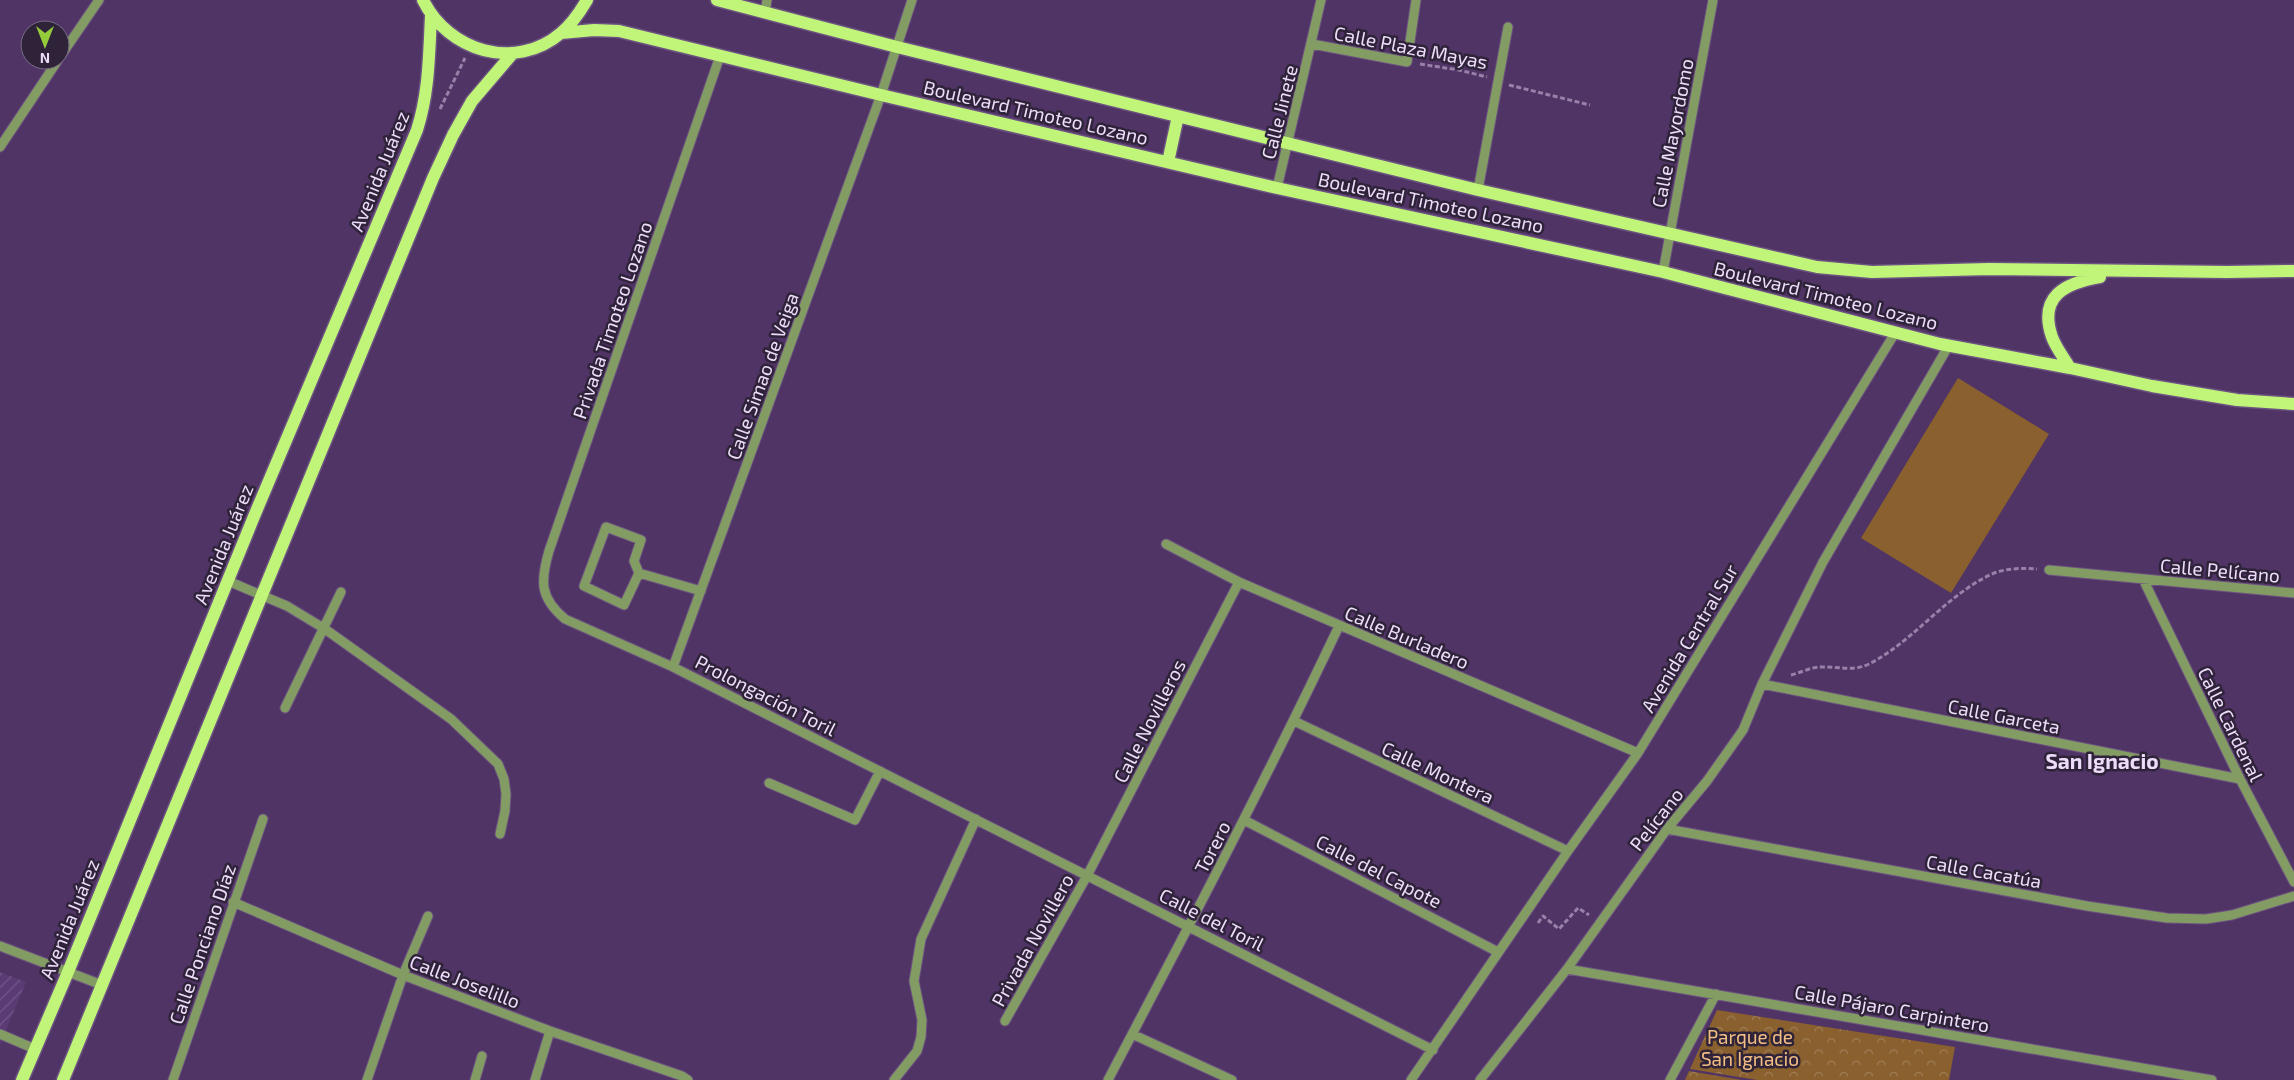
<svg xmlns="http://www.w3.org/2000/svg" width="2294" height="1080" font-family="'Exo 2',sans-serif">
	<defs>
		<pattern id="industrial-furrows" width="10" height="10" patternUnits="userSpaceOnUse" patternTransform="scale(1.25)"><rect width="10" height="10" fill="#5b3b74"/><path d="M-1 1l2-2M0 10L10 0M9 11l2-2" fill="none" stroke="#735789"/></pattern>
		<pattern id="forest-crowns" width="20" height="18" patternUnits="userSpaceOnUse" patternTransform="scale(1.25)"><rect width="20" height="18" fill="#89602e"/><path d="M2 6a3 3 0 1 1 6 0M12 15a3 3 0 1 1 6 0" fill="none" stroke="#a07e58"/></pattern>
	</defs>
	<rect width="100%" height="100%" fill="#503465"/>
	<path fill="url(#industrial-furrows)" d="M0,972L26,982L0,1045Z"/>
	<path fill="#89602e" d="M1958,378L2049,434L1951,593L1861,538Z"/>
	<path fill="url(#forest-crowns)" d="M1717,1010L1955,1047L1949,1080H1757L1690,1069Z
		M1689,1071L1742,1080H1685Z"/>
	<g fill="none" stroke-linecap="round" stroke-linejoin="round">
		<defs>
			<path id="minor" d="M765,13L767,0
				M1312,44L1407,62L1416,0
				M720,56L549,551C540,582 540,598 565,619L673,667L1433,1050
				M60,57L99,0
				M0,147L58,60
				M1277,188L1321,0
				M1478,190L1508,27
				M1663,272L1713,0
				M606,527L641,540L634,561L639,573L624,605L584,586Z
				M1166,544L1239,582L1638,753
				M2049,570L2294,593
				M639,573L701,591
				M2143,579L2240,779L2294,882
				M228,581L287,606L325,629L451,719L498,764L504,779L506,794L505,811L500,834
				M673,667L881,95L912,0
				M1762,684L2240,779
				M285,708L341,592
				M1294,721L1568,851
				M769,783L855,820L880,771
				M1244,820L1498,952
				M1667,829L2087,906L2167,918L2206,919L2232,915L2294,896
				M233,902L403,975L550,1031L682,1076L688,1080
				M0,946L102,985
				M1567,969L2212,1080
				M1005,1021L1088,874L1239,582
				M0,1034L35,1049
				M1132,1034L1232,1080
				M173,1080L263,819
				M367,1080L403,975L428,916
				M475,1080L482,1056
				M535,1080L550,1031
				M894,1080L917,1051L921,1037L922,1020L914,981L921,939L976,819
				M1108,1080C1187,930 1266,780 1339,626
				M1411,1080L1568,851L1638,753L1895,333
				M1480,1080L1567,969L1667,829L1707,781L1743,730L1762,684L1823,562L1949,345
				M1670,1080L1716,994"/>
			<path id="major" d="M423,0C448,51 515,72 561,33C572,24 580,12 587,0
				M717,0L897,47L1478,190L1817,267L1872,272L1989,269L2227,272L2294,271
				M561,33L594,30L619,31L881,95L1277,188L1663,272L1940,344L2070,368L2152,386L2237,400L2294,404
				M1168,162L1178,116
				M2070,368C2064,358 2056,348 2052,337C2038,296 2065,283 2100,277
				M22,1080L68,972L255,514L417,130C429,93 429,55 431,16
				M63,1080L433,178L453,135L472,101L513,53"/>
		</defs>
		<use href="#minor" stroke="#6c5280" stroke-width="11"/>
		<use href="#major" stroke="#6c5280" stroke-width="15"/>
		<path stroke="#9881a9" stroke-width="3" stroke-dasharray="5 2.5" stroke-linecap="butt" d="M1420,64L1459,70L1487,77
			M1509,85L1590,105
			M440,109L465,58
			M1791,675C1800,673 1811,667 1820,667C1837,666 1853,672 1869,664C1914,641 1946,595 1992,574C2006,568 2022,568 2037,569
			M1538,923L1543,916L1559,929L1578,908L1589,915"/>
		<use href="#minor" stroke="#829c63" stroke-width="9"/>
		<use href="#major" stroke="#c0f579" stroke-width="12"/>
	</g>
	<g text-anchor="middle" dominant-baseline="central" stroke-width="5" stroke-linejoin="round" paint-order="stroke">
		<g font-size="19" fill="#edddfb" stroke="#2f2339">
			<text transform="translate(1411 47) rotate(11)">Calle Plaza Mayas</text>
			<text transform="translate(1036 112) rotate(13)">Boulevard Timoteo Lozano</text>
			<text transform="translate(1279 112) rotate(-76)">Calle Jinete</text>
			<text transform="translate(1672 133) rotate(-79)">Calle Mayordomo</text>
			<text transform="translate(379 171) rotate(-68)">Avenida Juárez</text>
			<text transform="translate(1431 202) rotate(12)">Boulevard Timoteo Lozano</text>
			<text transform="translate(1826 295) rotate(14)">Boulevard Timoteo Lozano</text>
			<text transform="translate(612 320) rotate(-71)">Privada Timoteo Lozano</text>
			<text transform="translate(762 376) rotate(-70)">Calle Simao de Veiga</text>
			<text transform="translate(223 544) rotate(-68)">Avenida Juárez</text>
			<text transform="translate(2220 570) rotate(5)">Calle Pelícano</text>
			<text transform="translate(1407 637) rotate(23)">Calle Burladero</text>
			<text transform="translate(1689 638) rotate(-59)">Avenida Central Sur</text>
			<text transform="translate(766 695) rotate(27)">Prolongación Toril</text>
			<text transform="translate(2004 716) rotate(11)">Calle Garceta</text>
			<text transform="translate(1149 721) rotate(-63)">Calle Novilleros</text>
			<text transform="translate(2231 724) rotate(64)">Calle Cardenal</text>
			<text transform="translate(1438 772) rotate(25)">Calle Montera</text>
			<text transform="translate(1656 819) rotate(-52)">Pelícano</text>
			<text transform="translate(1212 847) rotate(-63)">Torero</text>
			<text transform="translate(1379 871) rotate(27)">Calle del Capote</text>
			<text transform="translate(1984 871) rotate(10)">Calle Cacatúa</text>
			<text transform="translate(69 919) rotate(-68)">Avenida Juárez</text>
			<text transform="translate(1212 919) rotate(27)">Calle del Toril</text>
			<text transform="translate(1032 940) rotate(-61)">Privada Novillero</text>
			<text transform="translate(202 944) rotate(-71)">Calle Ponciano Díaz</text>
			<text transform="translate(465 981) rotate(21)">Calle Joselillo</text>
			<text transform="translate(1892 1008) rotate(10)">Calle Pájaro Carpintero</text>
		</g>
		<g font-size="19" fill="#f3be83" stroke="#2f2339">
			<text x="1750" y="1036">Parque de<tspan x="1750" dy="22">San Ignacio</tspan></text>
		</g>
		<g font-size="21" font-weight="bold" fill="#edddfb" stroke="#2f2339">
			<text x="2102" y="760">San Ignacio</text>
		</g>
	</g>
	<g transform="translate(45 45) rotate(180)"><circle r="24" fill="#2f2339" stroke="#7b6d87"/>
	<path d="M0-4L9 19L0 12L-9 19Z" fill="#94cc3b"/>
	<text y="-8" font-size="14" font-weight="bold" text-anchor="middle" fill="#edddfb">N</text>
	</g>
</svg>
